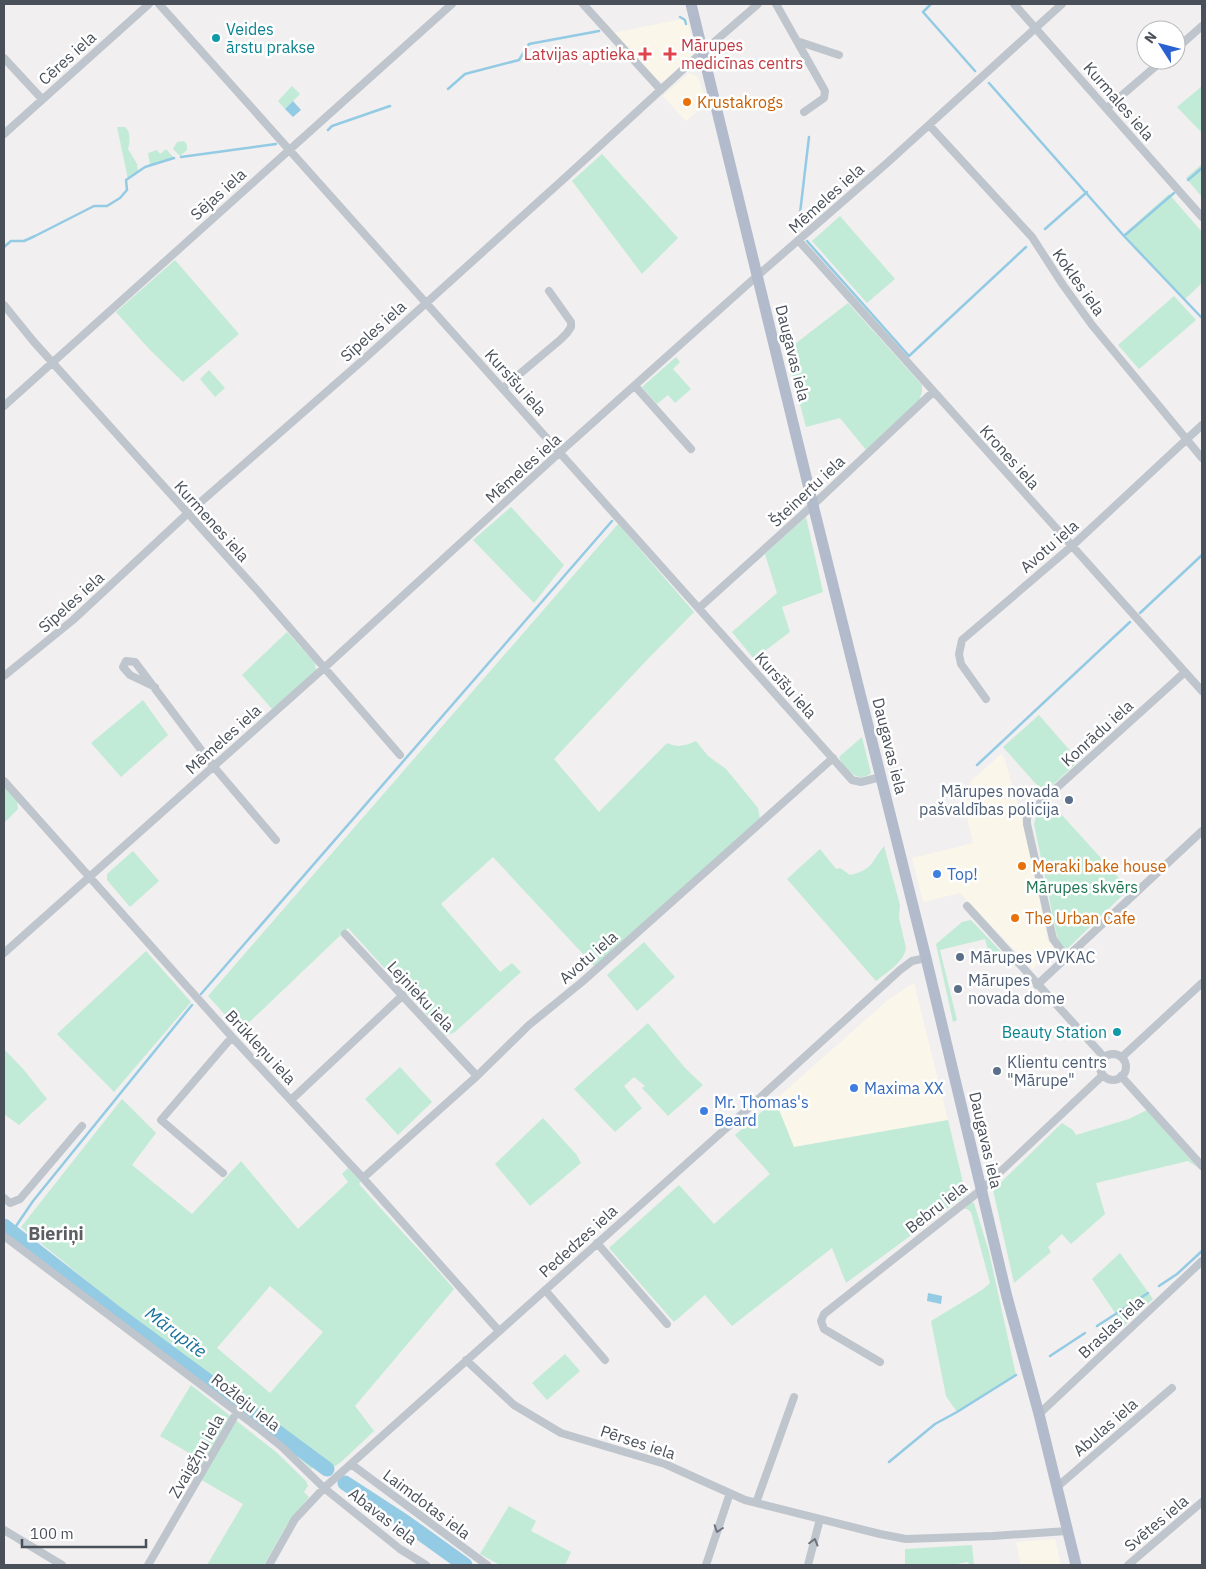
<svg xmlns="http://www.w3.org/2000/svg" width="1206" height="1569" font-family="'IBM Plex Sans',sans-serif">
	<rect width="100%" height="100%" fill="#f1efef"/>
	<path fill="#faf7ea" d="M687,18L693,46L691,54L693,55L666,80L662,81L655,79L613,33Z
		M689,73L698,77L707,103L686,121L663,96Z
		M1001,754L1004,757L1025,830L1048,941L1054,948L1033,969L960,893L923,902L912,858L973,843L963,801L974,797L970,782Z
		M914,983L948,1120L794,1147L775,1100L889,999Z
		M1055,1539L1061,1565H1021L1016,1542Z"/>
	<path fill="#c1ebd6" fill-rule="evenodd" d="M292,86L300,94L285,109L278,101Z
		M1202,86V133L1177,107Z
		M117,127H125C131,132 130,141 128,149L137,164L138,171L128,179Z
		M184,141L187,145V150L180,156L173,149L177,142Z
		M166,149L174,158L150,165L148,153L157,150L160,154Z
		M602,154L678,238L642,274L572,181Z
		M1202,164V197L1186,178Z
		M1169,194L1202,232V283L1184,300L1124,234Z
		M840,216L895,279L867,303L812,241Z
		M175,260L239,334L183,382L150,350L116,312Z
		M1174,296L1196,320L1139,369L1118,345Z
		M848,303L922,385V392L919,401L866,450L840,418L806,427L786,351Z
		M676,357L680,362L673,369L691,389L675,403L668,395L657,404L642,387Z
		M209,370L225,388L215,397L200,379Z
		M511,507L564,565L534,603L473,540Z
		M806,517L823,592L782,607L790,632L754,659L732,632L777,593L765,554Z
		M618,524L694,612L645,662L554,759L599,812L667,743C678,748 685,746 696,741L708,756L726,769L758,808L760,819L595,967L493,857L441,904L500,972L512,963L521,972L455,1032L446,1036L348,928L240,1031L208,996Z
		M287,632L315,663L316,671L272,709L242,675Z
		M143,700L168,735L121,777L91,743Z
		M1039,715L1079,761L1044,793L1003,747Z
		M862,737L871,773C859,784 844,770 839,757Z
		M4,787L17,801L18,809L4,823Z
		M1051,803L1129,889L1066,950L1061,949L1059,946L1034,824L1036,817Z
		M884,846L900,905L899,918L906,948C905,961 886,973 876,981L787,879L820,849L836,869L840,868L850,875C873,870 871,862 884,846Z
		M133,851L159,881L130,907L107,880V874Z
		M971,920L1007,958L991,960L985,939L940,950L957,1020L953,1022L936,944L962,922Z
		M644,942L675,977L637,1011L607,975Z
		M146,951L191,1002L114,1092L57,1034Z
		M648,1023L685,1068L703,1085L668,1116L642,1088L645,1086L634,1077L624,1086L642,1108L615,1132L574,1089Z
		M4,1049L24,1070L47,1099L19,1125L4,1114Z
		M400,1067L432,1102L398,1135L365,1099Z
		M122,1099L156,1133L132,1165L192,1214L241,1161L298,1229L348,1182L342,1174L348,1168L361,1182L359,1184C390,1220 423,1253 454,1289L355,1406L374,1431L341,1462L326,1472L317,1465L311,1469L284,1442L21,1227ZM270,1286L323,1332L270,1393L217,1348Z
		M775,1100L794,1147L948,1120L966,1195L846,1283L832,1248L732,1326L705,1295L674,1322L609,1248L679,1185L714,1224L770,1174L735,1135Z
		M1147,1110L1197,1167L1188,1161L1096,1183L1105,1214L1071,1244L1062,1234L1048,1247L1051,1252L1014,1283L993,1190L1062,1123L1073,1130L1076,1135L1129,1119Z
		M543,1118L576,1154L581,1163L530,1206L495,1164Z
		M971,1202L974,1203L989,1252L1016,1375L957,1412L946,1396L931,1321L982,1290L990,1283L971,1212L967,1209H964Z
		M1120,1253L1153,1299L1124,1326L1092,1279Z
		M565,1354L580,1371L547,1400L532,1383Z
		M191,1385L276,1452L306,1481L308,1486L304,1492L309,1497L286,1526L264,1565H207L243,1504L193,1475L201,1460L160,1436Z
		M509,1506L536,1521L531,1531L571,1552L565,1565H500L480,1554Z
		M972,1545L974,1565H969L968,1562L951,1565H905V1549Z"/>
	<path fill="#93cae4" d="M293,101L301,110L293,117L285,109Z
		M928,1293L942,1296L941,1304L927,1301Z"/>
	<g fill="none" stroke-linecap="round" stroke-linejoin="round">
		<path stroke="#93cae4" stroke-width="2.5" d="M931,4L923,12L975,71
			M680,17L685,20L686,24
			M989,83L1124,236L1202,318
			M448,89L465,74L519,60L529,44L599,31
			M328,130L332,126L390,106
			M181,157L276,144
			M1188,180L1202,168
			M1045,229L1087,192
			M798,230L809,137
			M1124,236L1174,193
			M807,241L909,356L1026,247
			M4,247L11,241H24L35,236L94,206H107L120,198L127,190L126,180L145,167L174,158
			M1140,613L1202,555
			M977,765L1130,622
			M201,994L612,521
			M12,1232L33,1201L192,1005
			M1159,1286L1177,1274L1202,1251
			M1097,1326L1148,1293
			M1050,1356L1085,1333
			M889,1462L935,1424L957,1412L1016,1375"/>
		<path stroke="#93cae4" stroke-width="15" d="M4,1226L113,1311L327,1469
			M345,1483L405,1522L465,1565"/>
		<path stroke="#bfc5cc" stroke-width="8" d="M159,4L852,780L861,782L881,777
			M583,4L661,90
			M776,4L825,91L824,98L804,112
			M1014,4L1202,217
			M797,41L839,55
			M1176,49L1202,26
			M4,58L42,99
			M1107,108L1163,60
			M929,125L1032,237L1063,285L1092,325L1202,458
			M4,134L149,4
			M799,241L1202,691
			M4,305L34,342L256,589L400,755
			M635,386L691,449
			M503,388L560,340L567,333L571,327V322L549,291
			M4,406L452,4
			M699,608L813,505L933,392
			M4,676L73,620L187,514L363,360L567,176L690,63L758,4
			M155,687L130,675L123,667L126,661L135,662L214,767L276,840
			M986,699L961,664L959,654L962,640L1072,546L1202,425
			M4,781L232,1037L363,1178L499,1331
			M967,906L1104,1057
			M345,934L477,1076
			M4,953L324,668L560,452L748,284L887,163L1062,4
			M1067,958L1053,939L1027,824V817L1041,802L1185,672
			M1037,985L1202,831
			M1100 1067a13 13 0 1 1 26 0a13 13 0 1 1-26 0Z
			M1122,1057L1202,983
			M1121,1076L1202,1166
			M291,1100L403,995
			M223,1173L161,1120L232,1037
			M363,1178L477,1076L529,1025L582,982L833,758
			M4,1198L10,1203L20,1199L82,1126
			M4,1236L257,1427L282,1447L324,1488L400,1549L426,1565
			M597,1243L667,1324
			M545,1290L605,1360
			M466,1360L514,1405L561,1433L665,1464L745,1500L880,1534L906,1539L993,1536L1067,1531
			M880,1362L824,1329L821,1321L824,1314L981,1190L1103,1075
			M1039,1414L1202,1261
			M351,1464L487,1565
			M1057,1487L1172,1388
			M756,1503L794,1397
			M4,1530L62,1565
			M148,1565L237,1412
			M269,1565L295,1519L324,1488L742,1114L900,970L912,961L926,958
			M706,1565L730,1493
			M808,1565L820,1519
			M1128,1565L1202,1502"/>
		<path stroke="#b1bbcb" stroke-width="11" d="M691,4L813,505L926,958L1007,1297L1039,1414L1076,1565"/>
	</g>
	<defs><path id="oneway-chevron" d="M-2-3.5L2.5 0L-2 3.5" fill="none" stroke-width="1.6" stroke-linecap="round" stroke-linejoin="round" transform="scale(1.25)"/></defs>
	<g stroke="#6c737c">
		<use href="#oneway-chevron" transform="translate(718 1529) rotate(108)"/>
		<use href="#oneway-chevron" transform="translate(814 1542) rotate(-75)"/>
	</g>
	<g fill="#0f9aa8" stroke="#fff" stroke-width="2">
		<circle cx="216" cy="38" r="5"/>
		<circle cx="1117" cy="1032" r="5"/>
	</g>
	<g fill="#e0444e" stroke="#fff" stroke-width="2">
		<path d="M642.5 46.5h5v5h5v5h-5v5h-5v-5h-5v-5h5z"/>
		<path d="M667.5 46.5h5v5h5v5h-5v5h-5v-5h-5v-5h5z"/>
	</g>
	<g fill="#e8710a" stroke="#fff" stroke-width="2">
		<circle cx="687" cy="102" r="5"/>
		<circle cx="1022" cy="866" r="5"/>
		<circle cx="1015" cy="918" r="5"/>
	</g>
	<g fill="#5c6f8a" stroke="#fff" stroke-width="2">
		<circle cx="1069" cy="800" r="5"/>
		<circle cx="960" cy="957" r="5"/>
		<circle cx="958" cy="989" r="5"/>
		<circle cx="997" cy="1071" r="5"/>
	</g>
	<g fill="#3f7fe0" stroke="#fff" stroke-width="2">
		<circle cx="937" cy="874" r="5"/>
		<circle cx="854" cy="1088" r="5"/>
		<circle cx="704" cy="1111" r="5"/>
	</g>
	<g text-anchor="middle" dominant-baseline="central" stroke-width="5" stroke-linejoin="round" paint-order="stroke">
		<g font-size="16" fill="#0d838f" stroke="#fff" text-anchor="start">
			<text x="226" y="29">Veides<tspan x="226" dy="18">ārstu prakse</tspan></text>
			<text x="1107" y="1032" text-anchor="end">Beauty Station</text>
		</g>
		<g font-size="16" fill="#be3a42" stroke="#fff" text-anchor="start">
			<text x="681" y="45">Mārupes<tspan x="681" dy="18">medicīnas centrs</tspan></text>
			<text x="635" y="54" text-anchor="end">Latvijas aptieka</text>
		</g>
		<g font-size="16" fill="#49505a" stroke="#fff">
			<text transform="translate(67 58) rotate(-42)">Cēres iela</text>
			<text transform="translate(1119 101) rotate(49)">Kurmales iela</text>
			<text transform="translate(218 194) rotate(-42)">Sējas iela</text>
			<text transform="translate(826 198) rotate(-42)">Mēmeles iela</text>
			<text transform="translate(1079 282) rotate(55)">Kokles iela</text>
			<text transform="translate(373 331) rotate(-42)">Sīpeles iela</text>
			<text transform="translate(793 353) rotate(76)">Daugavas iela</text>
			<text transform="translate(516 382) rotate(48)">Kursīšu iela</text>
			<text transform="translate(1010 457) rotate(48)">Krones iela</text>
			<text transform="translate(523 468) rotate(-42)">Mēmeles iela</text>
			<text transform="translate(807 491) rotate(-43)">Šteinertu iela</text>
			<text transform="translate(212 521) rotate(48)">Kurmenes iela</text>
			<text transform="translate(1049 546) rotate(-41)">Avotu iela</text>
			<text transform="translate(71 602) rotate(-42)">Sīpeles iela</text>
			<text transform="translate(786 685) rotate(48)">Kursīšu iela</text>
			<text transform="translate(1097 733) rotate(-42)">Konrādu iela</text>
			<text transform="translate(223 739) rotate(-42)">Mēmeles iela</text>
			<text transform="translate(890 746) rotate(76)">Daugavas iela</text>
			<text transform="translate(588 957) rotate(-41)">Avotu iela</text>
			<text transform="translate(421 996) rotate(47)">Lejnieku iela</text>
			<text transform="translate(261 1047) rotate(47)">Brūkleņu iela</text>
			<text transform="translate(986 1140) rotate(77)">Daugavas iela</text>
			<text transform="translate(936 1207) rotate(-38)">Bebru iela</text>
			<text transform="translate(578 1241) rotate(-42)">Pededzes iela</text>
			<text transform="translate(1111 1327) rotate(-43)">Braslas iela</text>
			<text transform="translate(246 1402) rotate(38)">Rožleju iela</text>
			<text transform="translate(1105 1427) rotate(-41)">Abulas iela</text>
			<text transform="translate(638 1442) rotate(18)">Pērses iela</text>
			<text transform="translate(196 1456) rotate(-60)">Zvaigžņu iela</text>
			<text transform="translate(427 1504) rotate(37)">Laimdotas iela</text>
			<text transform="translate(383 1516) rotate(38)">Abavas iela</text>
			<text transform="translate(1156 1523) rotate(-40)">Svētes iela</text>
		</g>
		<g font-size="16" fill="#c56008" stroke="#fff" text-anchor="start">
			<text x="697" y="102">Krustakrogs</text>
			<text x="1032" y="866">Meraki bake house</text>
			<text x="1025" y="918">The Urban Cafe</text>
		</g>
		<g font-size="16" fill="#4e5e75" stroke="#fff" text-anchor="start">
			<text x="1059" y="791" text-anchor="end">Mārupes novada<tspan x="1059" dy="18">pašvaldības policija</tspan></text>
			<text x="970" y="957">Mārupes VPVKAC</text>
			<text x="968" y="980">Mārupes<tspan x="968" dy="18">novada dome</tspan></text>
			<text x="1007" y="1062">Klientu centrs<tspan x="1007" dy="18">"Mārupe"</tspan></text>
		</g>
		<g font-size="16" fill="#366cbe" stroke="#fff" text-anchor="start">
			<text x="947" y="874">Top!</text>
			<text x="864" y="1088">Maxima XX</text>
			<text x="714" y="1102">Mr. Thomas's<tspan x="714" dy="18">Beard</tspan></text>
		</g>
		<g font-size="16" fill="#207554" stroke="#fff">
			<text x="1082" y="887">Mārupes skvērs</text>
		</g>
		<g font-size="18" font-weight="bold" fill="#5c5e63" stroke="#fff">
			<text x="56" y="1233">Bieriņi</text>
		</g>
		<g font-size="18" font-style="italic" fill="#1a729c" stroke="#fff">
			<text transform="translate(176 1332) rotate(37)">Mārupīte</text>
		</g>
	</g>
	<rect width="1206" height="1569" fill="none" stroke="#49505a" stroke-width="10"/>
	<g transform="translate(1161 45) rotate(306)"><circle r="24" fill="#ffffff" stroke="#b6b9bd"/>
	<path d="M0-4L9 19L0 12L-9 19Z" fill="#2a60d0"/>
	<text y="-8" font-size="14" font-weight="bold" text-anchor="middle" fill="#49505a">N</text>
	</g>
	<path d="M22 1539v8h124v-8" fill="none" stroke="#49505a" stroke-width="2.5"/>
	<text x="30" y="1539" font-size="15" fill="#49505a" stroke="#ffffff" stroke-width="4" paint-order="stroke">100 m</text>
</svg>
